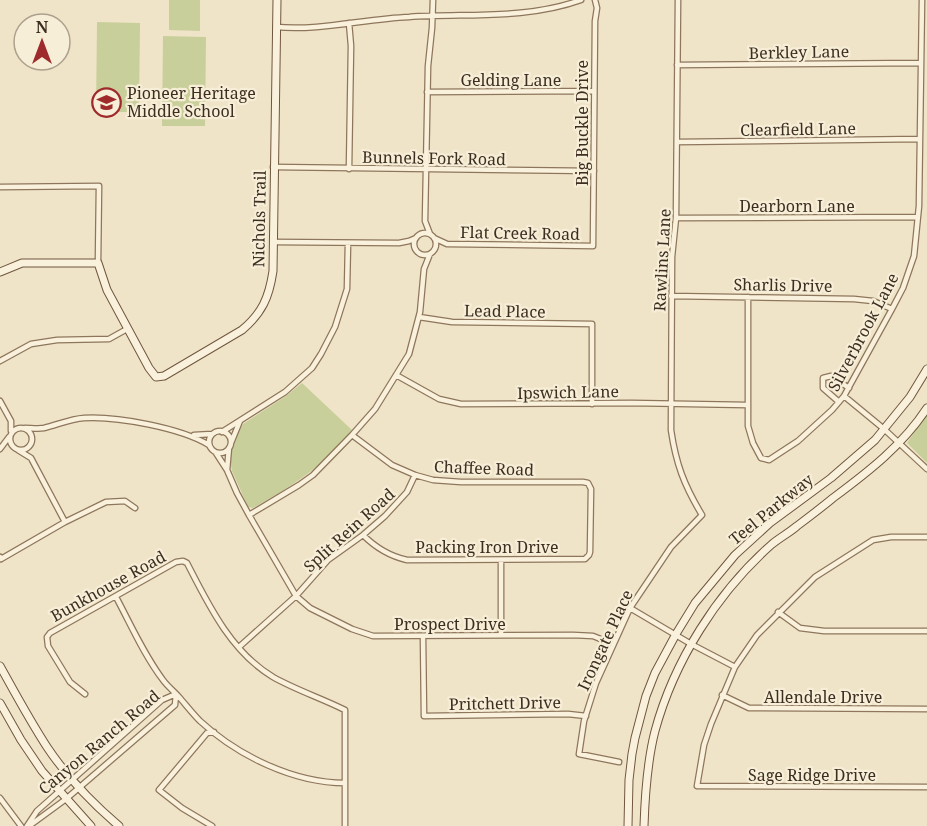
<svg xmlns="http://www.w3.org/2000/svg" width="927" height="826" font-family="'Noto Serif',serif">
	<rect width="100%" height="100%" fill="#f0e4c8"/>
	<path fill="#c9cf9b" d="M169,0H200V31L169,30Z
		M97,22L140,23L139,112H96Z
		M163,36L206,37L205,126H162Z
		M302,383L352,430C323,467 294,485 253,508L248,507L232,471L230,461V451L233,440L243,424L286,396Z
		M927,413V463L907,443Z"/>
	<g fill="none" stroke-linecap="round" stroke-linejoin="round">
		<defs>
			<path id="street" d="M276,27C320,31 364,19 409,17C467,13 525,20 581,0
				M677,65L921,63
				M427,92L594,91
				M677,142L920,139
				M273,167L594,171
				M349,169L351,46L349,23
				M0,187L99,186L98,263
				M676,218L918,217
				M414 244a11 11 0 1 1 22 0a11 11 0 1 1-22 0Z
				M430,234L425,221L426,169L428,66L432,28L433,0
				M434,238L447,244L593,246L595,21L597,8L595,0
				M273,242L399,243L409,241L416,238
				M671,296L854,299L873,301L892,309
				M748,297V426L753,443L761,458L769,460L798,441L832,410L844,396L892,309L903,288L914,256L919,206L922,0
				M419,317L452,322L592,324V404
				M0,361L31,344L57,340L109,339L127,329
				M396,375L439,399L461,404L632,403L747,405
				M844,396L884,429L927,469
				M0,401L11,421V431
				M839,402L823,388V378L831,376L849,388
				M10 439a11 11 0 1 1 22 0a11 11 0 1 1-22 0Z
				M25,428C31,428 38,429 44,428C57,425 70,419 84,418C117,416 181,428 209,445
				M209 442a11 11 0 1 1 22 0a11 11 0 1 1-22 0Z
				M222,432L285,392L312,368L321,354L335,327L347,289L348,243
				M194,435L212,434
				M352,435L392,465L415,475L433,480L461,482H583L588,483L591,489L590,552L589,555L585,559L407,560C389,556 376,548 363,535
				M231,443L240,421
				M0,449L9,437
				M18,450L31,458L65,522
				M216,453L227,470L237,493L249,515L296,596L310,608L352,629L373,636L573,635L593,636L613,644
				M227,470L229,448
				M249,515L299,485L313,475L352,435L375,409L409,354L420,312L424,269L430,254
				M927,537H891L873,540L815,577L757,635L735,667L711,724L704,745L697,786L927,787
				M0,557L1,559L65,522L106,502L125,501L135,508
				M116,597C131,625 144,655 163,680C168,687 174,691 179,697C186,705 193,714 200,721C238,756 294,783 345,783
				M630,608L691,644L735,667
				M778,612L800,628L824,631H927
				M501,635V560
				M423,636L424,716L568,714L586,716
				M239,647L296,596L328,560L363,535L385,516L407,492L415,475
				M85,694L70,682L48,646L47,637L50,633L176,562L183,561L187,563C208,604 231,652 273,677C296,690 321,698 345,710V826
				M722,695L749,708L927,709
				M619,762L579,754L584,721L596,683L630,608L671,547L702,515C684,485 676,464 671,430L672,257L676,218L678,0
				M0,798L21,826
				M27,826L37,811L162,700L176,694
				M29,826L66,799L175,705L176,694
				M212,826L182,808L159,790L207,733L214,732"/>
			<path id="secondary" d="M0,272L22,263H98L107,290L149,368L156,377L164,376L242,330C262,313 269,298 273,271L277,0
				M0,666C15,693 30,721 47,747C67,777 92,803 119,826
				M0,703L21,740L42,771L91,826
				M628,826L629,780L632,754L635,738L646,696L655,673L676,634L695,603L735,555L770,523L831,478L875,440L910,397L927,369
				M644,826C645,795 647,762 655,731C674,661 717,593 771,545C779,538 789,533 797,526C809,517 821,508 833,498C868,472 903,445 927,408"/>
		</defs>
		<use href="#street" stroke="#8d765c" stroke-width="7"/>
		<use href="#secondary" stroke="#6f573f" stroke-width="9"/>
		<use href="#street" stroke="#faf1dc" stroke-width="4.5"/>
		<use href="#secondary" stroke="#faf1dc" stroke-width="7"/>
	</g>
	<defs>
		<symbol id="school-ring" viewBox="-11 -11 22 22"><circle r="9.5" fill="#f7eed8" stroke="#9e2a2b" stroke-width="1.5"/><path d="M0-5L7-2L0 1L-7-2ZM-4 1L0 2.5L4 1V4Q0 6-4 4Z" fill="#9e2a2b"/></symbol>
	</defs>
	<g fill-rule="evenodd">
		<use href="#school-ring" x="90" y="86" width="33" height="33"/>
	</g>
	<g text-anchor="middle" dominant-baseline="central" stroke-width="4.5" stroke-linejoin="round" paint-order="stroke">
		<g font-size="16" fill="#3d2e20" stroke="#f7eed8">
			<text transform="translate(799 52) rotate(-1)">Berkley Lane</text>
			<text x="511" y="80">Gelding Lane</text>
			<text transform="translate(582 123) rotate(-90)">Big Buckle Drive</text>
			<text transform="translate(798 129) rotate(-1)">Clearfield Lane</text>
			<text transform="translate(434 158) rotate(1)">Bunnels Fork Road</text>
			<text x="797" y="206">Dearborn Lane</text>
			<text transform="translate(259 219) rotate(-89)">Nichols Trail</text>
			<text transform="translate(520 233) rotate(1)">Flat Creek Road</text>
			<text transform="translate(662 260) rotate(-87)">Rawlins Lane</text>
			<text transform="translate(783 285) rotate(1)">Sharlis Drive</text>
			<text transform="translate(505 311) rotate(1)">Lead Place</text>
			<text transform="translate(863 332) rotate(-62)">Silverbrook Lane</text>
			<text transform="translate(568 392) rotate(-1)">Ipswich Lane</text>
			<text transform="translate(484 468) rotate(2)">Chaffee Road</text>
			<text transform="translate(771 509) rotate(-39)">Teel Parkway</text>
			<text transform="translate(349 530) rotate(-42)">Split Rein Road</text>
			<text x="487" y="547">Packing Iron Drive</text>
			<text transform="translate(108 586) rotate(-29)">Bunkhouse Road</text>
			<text x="450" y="624">Prospect Drive</text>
			<text transform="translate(605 640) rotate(-65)">Irongate Place</text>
			<text x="823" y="697">Allendale Drive</text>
			<text transform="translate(505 703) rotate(-1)">Pritchett Drive</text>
			<text transform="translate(99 742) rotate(-40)">Canyon Ranch Road</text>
			<text x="812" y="775">Sage Ridge Drive</text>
		</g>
		<g font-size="16" fill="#3d2e20" stroke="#f7eed8" text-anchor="start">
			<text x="127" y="93">Pioneer Heritage<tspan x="127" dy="18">Middle School</tspan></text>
		</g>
	</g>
	<g transform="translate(42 42)"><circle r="28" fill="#f7eed8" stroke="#ada18e" stroke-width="1.5"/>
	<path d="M0-4.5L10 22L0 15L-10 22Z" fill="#9e2a2b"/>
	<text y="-9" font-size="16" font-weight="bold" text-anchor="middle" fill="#3d2e20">N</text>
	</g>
</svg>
